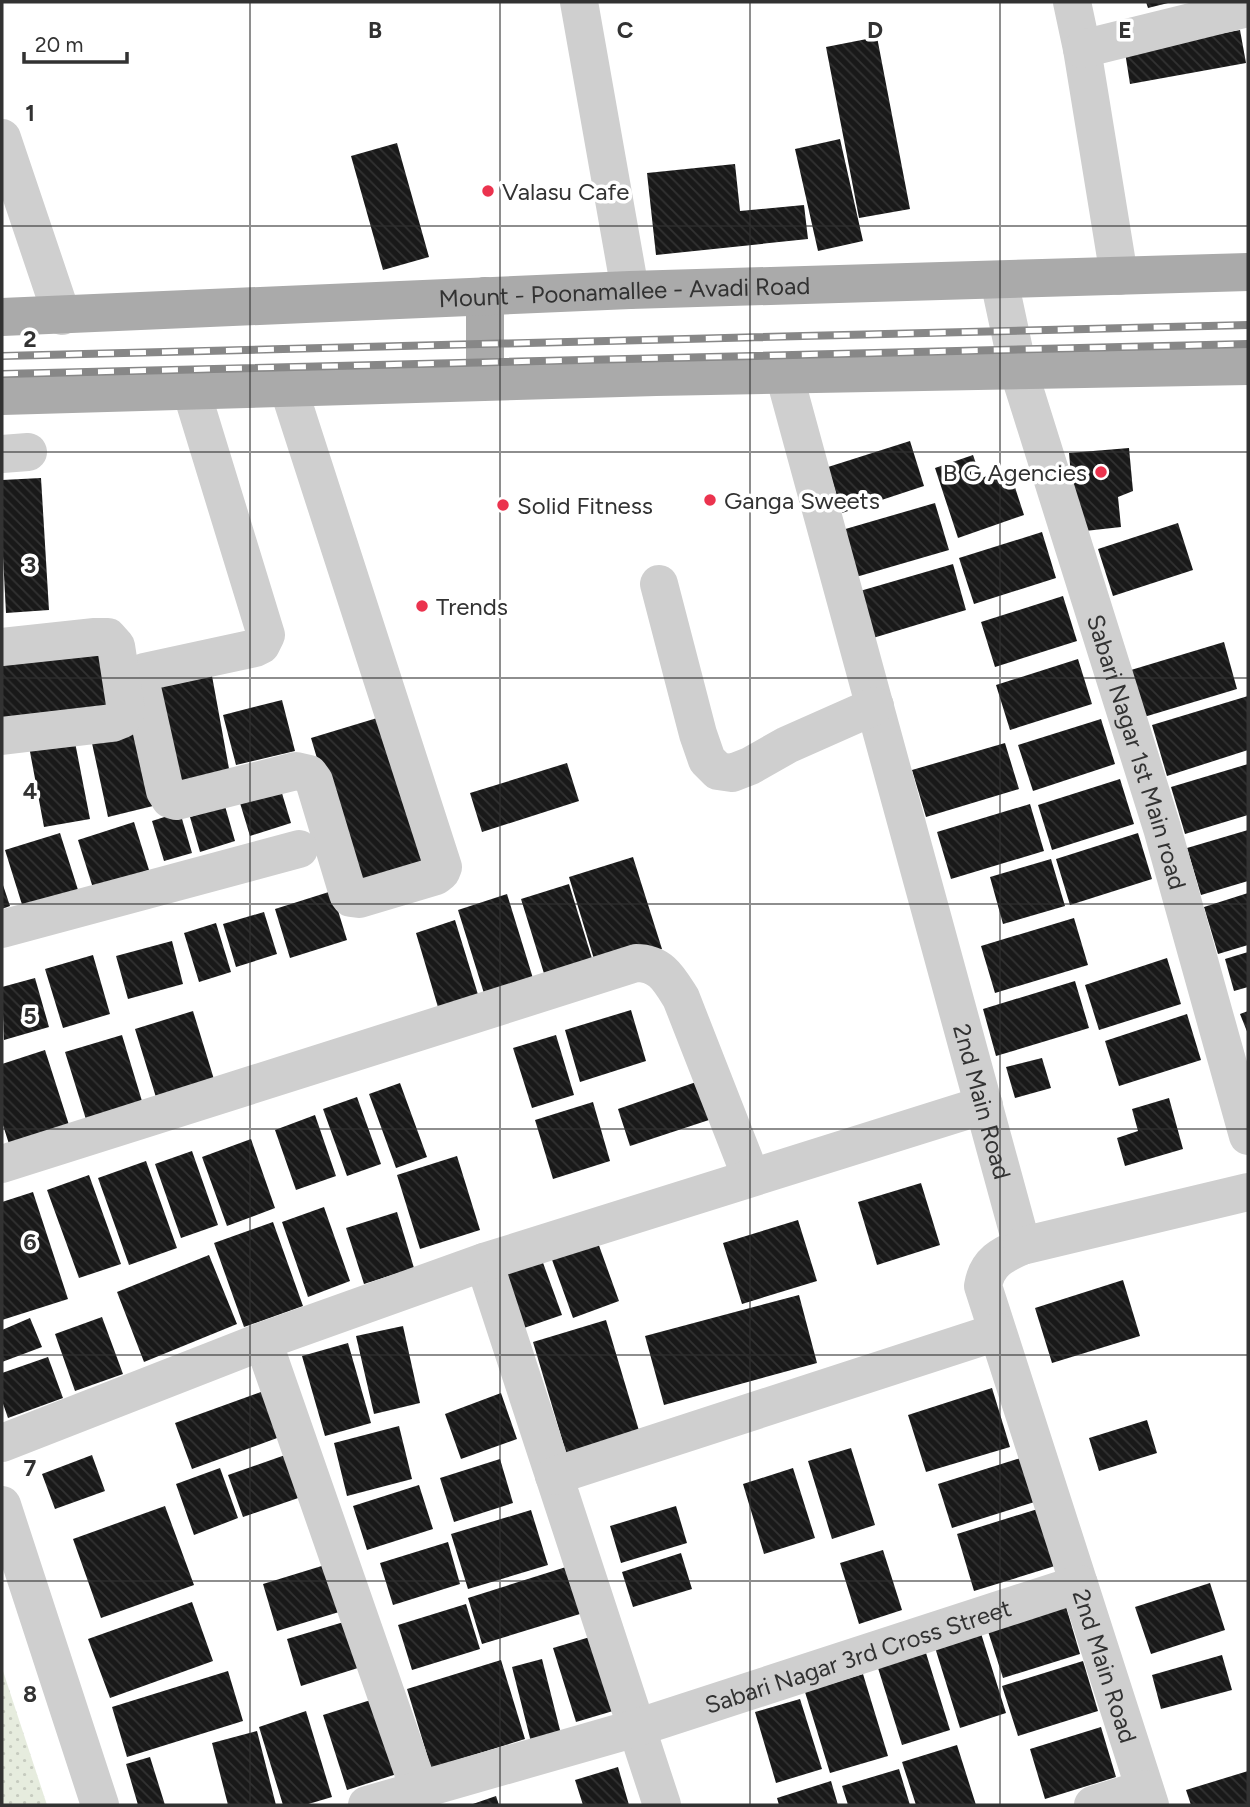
<svg xmlns="http://www.w3.org/2000/svg" width="1250" height="1807" font-family="Figtree,sans-serif">
	<defs>
		<pattern id="grass-dots" width="8" height="8" patternUnits="userSpaceOnUse" patternTransform="scale(1.75)"><rect width="8" height="8" fill="#e6ecde"/><path d="M2 2h.1M6 6h.1" fill="none" stroke="#c6cbbf" stroke-width="1.8" stroke-linecap="round"/></pattern>
		<pattern id="building-back-hatch" width="6" height="6" patternUnits="userSpaceOnUse" patternTransform="scale(1.75)"><rect width="6" height="6" fill="#191919"/><path d="M-1 5l2 2M0 0l6 6M5-1l2 2" fill="none" stroke="#323232"/></pattern>
	</defs>
	<rect width="100%" height="100%" fill="#fff"/>
	<path fill="url(#grass-dots)" d="M2,1668L47,1805H2Z"/>
	<path fill="url(#building-back-hatch)" d="M1146,2H1168V3L1148,8Z
		M1240,30L1246,63L1130,84L1125,52Z
		M877,37L910,209L859,218L826,47Z
		M840,139L863,241L818,251L795,149Z
		M397,143L429,257L383,270L351,156Z
		M735,164L740,211L804,205L808,239L656,255L647,173Z
		M910,441L924,486L842,513L828,467Z
		M1129,448L1133,491L1118,497L1121,527L1076,532L1069,453Z
		M973,455L981,478L1009,469L1024,515L958,538L935,468Z
		M41,478L49,610L6,613L2,537V480Z
		M935,503L949,550L856,577L842,530Z
		M1178,523L1193,570L1113,596L1098,549Z
		M1042,532L1056,578L974,604L959,558Z
		M953,564L966,610L873,638L860,591Z
		M1063,596L1077,641L995,667L981,622Z
		M1224,642L1237,689L1144,717L1131,670Z
		M108,644L114,716L2,727V654Z
		M1078,659L1092,704L1010,730L996,685Z
		M210,665L232,785L179,795L156,675Z
		M1248,696V750L1167,776L1152,725Z
		M282,700L295,751L236,765L223,715Z
		M387,715L432,867L356,890L311,738Z
		M1101,719L1115,764L1033,791L1018,745Z
		M135,725L153,806L108,817L90,734Z
		M73,732L90,819L44,827L28,741Z
		M1005,743L1019,789L926,817L912,770Z
		M567,763L579,801L482,832L470,793Z
		M1248,764V815L1185,834L1171,787Z
		M1120,779L1134,824L1052,850L1038,805Z
		M281,790L291,823L250,836L240,803Z
		M1030,804L1044,851L951,879L937,832Z
		M225,806L235,841L200,852L190,817Z
		M180,812L192,853L164,861L152,821Z
		M134,822L149,870L93,888L78,840Z
		M1248,830V881L1201,895L1187,848Z
		M60,833L79,893L24,911L5,850Z
		M1138,833L1152,879L1070,905L1056,859Z
		M633,857L662,949L597,969L569,877Z
		M1051,859L1065,906L1003,924L990,877Z
		M2,882L10,906L2,909Z
		M569,884L594,965L546,980L521,899Z
		M332,891L347,940L290,958L275,909Z
		M1248,893V945L1218,954L1204,907Z
		M507,894L536,988L487,1003L458,910Z
		M264,912L277,954L236,967L223,924Z
		M1074,918L1088,965L995,993L981,946Z
		M455,920L480,1001L440,1014L416,933Z
		M216,923L231,972L199,982L184,933Z
		M172,941L183,984L128,999L116,956Z
		M1248,952V987L1234,991L1225,959Z
		M93,955L110,1014L63,1028L45,969Z
		M1167,958L1181,1004L1099,1030L1085,985Z
		M35,978L49,1027L4,1040L2,987Z
		M1075,981L1089,1028L996,1056L983,1009Z
		M631,1010L646,1061L580,1082L565,1030Z
		M193,1011L217,1089L159,1107L135,1029Z
		M1248,1011V1034L1240,1014Z
		M1187,1014L1201,1060L1119,1086L1105,1041Z
		M122,1035L145,1111L89,1129L65,1052Z
		M556,1035L574,1095L532,1108L513,1048Z
		M45,1050L69,1125L9,1144L2,1122V1064Z
		M1042,1058L1051,1088L1015,1098L1006,1067Z
		M702,1080L715,1118L630,1146L618,1109Z
		M400,1083L427,1157L396,1168L369,1094Z
		M357,1097L381,1164L347,1176L323,1109Z
		M1169,1098L1183,1149L1125,1166L1117,1138L1138,1131L1132,1109Z
		M593,1102L610,1161L553,1179L535,1120Z
		M315,1115L336,1176L296,1190L275,1130Z
		M251,1139L275,1208L227,1226L202,1157Z
		M192,1151L218,1225L181,1238L155,1164Z
		M457,1156L480,1230L420,1249L397,1175Z
		M146,1161L177,1248L129,1265L98,1178Z
		M89,1175L121,1264L79,1278L47,1190Z
		M921,1183L940,1245L877,1265L858,1202Z
		M33,1192L68,1299L2,1320V1202Z
		M324,1207L350,1281L308,1297L282,1222Z
		M397,1212L414,1268L364,1284L346,1228Z
		M798,1220L817,1281L742,1304L723,1243Z
		M273,1222L303,1306L244,1327L214,1243Z
		M597,1240L619,1301L573,1318L551,1257Z
		M209,1255L237,1324L144,1362L117,1292Z
		M542,1260L562,1315L524,1328L505,1274Z
		M1123,1280L1140,1336L1052,1363L1035,1308Z
		M799,1295L817,1363L664,1405L645,1336Z
		M102,1317L123,1374L75,1391L55,1334Z
		M30,1318L42,1347L2,1362V1330Z
		M606,1320L640,1434L567,1456L533,1342Z
		M403,1326L420,1403L374,1414L356,1336Z
		M348,1343L371,1423L325,1436L302,1356Z
		M48,1357L63,1398L8,1418L2,1401V1373Z
		M272,1388L288,1434L192,1469L175,1423Z
		M992,1388L1010,1447L926,1472L908,1415Z
		M501,1393L517,1439L461,1459L445,1414Z
		M1147,1420L1157,1453L1099,1471L1089,1438Z
		M399,1426L412,1479L347,1496L334,1443Z
		M851,1448L875,1525L832,1539L808,1461Z
		M288,1454L304,1496L243,1517L228,1475Z
		M92,1455L105,1491L55,1509L42,1474Z
		M1027,1456L1041,1500L952,1528L938,1484Z
		M500,1459L513,1503L454,1522L440,1478Z
		M220,1468L238,1518L194,1535L176,1484Z
		M793,1468L815,1538L764,1554L743,1484Z
		M419,1485L433,1529L367,1550L353,1506Z
		M165,1506L194,1585L101,1618L73,1539Z
		M676,1506L687,1543L621,1563L610,1526Z
		M1041,1508L1058,1565L974,1591L957,1534Z
		M531,1510L548,1565L468,1589L451,1534Z
		M448,1542L460,1584L393,1605L380,1563Z
		M883,1550L902,1610L859,1624L840,1563Z
		M681,1553L692,1589L633,1607L622,1572Z
		M325,1565L339,1612L277,1631L263,1584Z
		M566,1567L580,1614L482,1644L468,1598Z
		M1210,1583L1225,1630L1151,1654L1135,1607Z
		M1064,1600L1080,1654L1003,1678L986,1625Z
		M192,1602L213,1661L110,1698L88,1639Z
		M466,1604L480,1649L412,1670L398,1625Z
		M347,1621L361,1667L301,1686L287,1639Z
		M979,1627L1006,1713L960,1728L933,1641Z
		M590,1637L613,1711L576,1722L553,1648Z
		M926,1653L950,1730L902,1745L878,1668Z
		M1222,1655L1232,1690L1161,1709L1152,1675Z
		M542,1659L562,1738L532,1746L512,1667Z
		M501,1660L525,1739L431,1768L407,1689Z
		M1083,1661L1098,1711L1018,1736L1002,1686Z
		M228,1671L243,1721L127,1757L112,1707Z
		M863,1674L888,1756L830,1773L805,1692Z
		M377,1698L400,1773L347,1790L323,1715Z
		M800,1699L822,1769L776,1783L755,1712Z
		M306,1711L332,1797L305,1805H283L259,1727Z
		M1101,1727L1116,1777L1045,1799L1030,1749Z
		M257,1731L276,1805H228L212,1743Z
		M957,1745L976,1805H916L902,1762Z
		M150,1757L165,1805H138L126,1764Z
		M618,1767L629,1805H583L575,1780Z
		M899,1769L910,1805H848L842,1786Z
		M1248,1771V1805H1191L1186,1790Z
		M831,1781L838,1805H779L777,1798Z
		M496,1796L499,1805H470Z"/>
	<g fill="none" stroke-linecap="round" stroke-linejoin="round">
		<g stroke="#cfcfcf" stroke-width="38">
			<path d="M579,2L630,290"/>
			<path d="M1072,2L1082,49L1119,276"/>
			<path d="M1082,49L1248,8"/>
			<path d="M2,138L62,316"/>
			<path id="s1" d="M999,280L1018,369L1162,828L1248,1136"/>
			<path id="s2" d="M784,374L1022,1246C1002,1255 987,1262 983,1286L1150,1805"/>
			<path d="M191,390L266,635L261,645L255,648L144,672L141,683L165,791L170,799L176,801L296,771L309,774L314,781L348,894L351,898L359,899L436,876L441,872L443,867L288,387"/>
			<path d="M2,454L28,452"/>
			<path d="M659,584L698,734L707,760L718,771L732,773L750,766L787,745L875,706"/>
			<path d="M2,647L95,637H108L116,646L126,711L122,719L112,723L2,736"/>
			<path d="M2,929L299,849"/>
			<path d="M2,1164L636,963C661,963 669,979 681,998L751,1177"/>
			<path d="M1022,1246L1248,1192"/>
			<path d="M484,1262L662,1805"/>
			<path d="M263,1341L419,1789"/>
			<path d="M2,1443L263,1341L484,1262L984,1105"/>
			<path d="M554,1476L997,1332"/>
			<path d="M2,1505L100,1805"/>
			<path id="s3" d="M367,1805L636,1728L1079,1584"/>
			<path d="M1093,1805L1144,1789"/>
		</g>
		<g stroke="#aaa" stroke-width="38">
			<path d="M485,296V381"/>
			<path id="s4" d="M2,317L630,290L1248,272"/>
			<path d="M2,396L656,377L1248,366"/>
		</g>
		<defs>
			<path id="rail" d="M2,356L1248,325
				M2,374L1248,344"/>
		</defs>
		<use href="#rail" stroke="#878787" stroke-width="8"/>
		<use href="#rail" stroke="#fff" stroke-width="5" stroke-dasharray="16" stroke-linecap="butt"/>
	</g>
	<path fill="none" stroke="#323232" stroke-width="2" stroke-opacity="0.55" d="M250,2V1805M500,2V1805M750,2V1805M1000,2V1805M2,226H1248M2,452H1248M2,678H1248M2,904H1248M2,1129H1248M2,1355H1248M2,1581H1248"/>
	<g fill="#eb334e" stroke="#fff" stroke-width="2.5">
		<circle cx="488" cy="191" r="7"/>
		<circle cx="1101" cy="472" r="7"/>
		<circle cx="710" cy="500" r="7"/>
		<circle cx="503" cy="505" r="7"/>
		<circle cx="422" cy="606" r="7"/>
	</g>
	<g text-anchor="middle" dominant-baseline="central" stroke-width="7" stroke-linejoin="round" paint-order="stroke">
		<g font-size="24" fill="#323232" stroke="#fff" text-anchor="start">
			<text x="502" y="191">Valasu Cafe</text>
			<text x="1087" y="472" text-anchor="end">B G Agencies</text>
			<text x="724" y="500">Ganga Sweets</text>
			<text x="517" y="505">Solid Fitness</text>
			<text x="436" y="606">Trends</text>
		</g>
		<g font-size="24" fill="#323232" stroke="#fff">
			<text stroke="none"><textPath href="#s4" startOffset="623">Mount - Poonamallee - Avadi Road</textPath></text>
			<text stroke="none"><textPath href="#s1" startOffset="492">Sabari Nagar 1st Main road</textPath></text>
			<text stroke="none"><textPath href="#s2" startOffset="754">2nd Main Road</textPath></text>
			<text stroke="none"><textPath href="#s3" startOffset="513">Sabari Nagar 3rd Cross Street</textPath></text>
			<text stroke="none"><textPath href="#s2" startOffset="1362">2nd Main Road</textPath></text>
		</g>
	</g>
	<g font-size="23" text-anchor="middle" font-weight="bold" fill="#323232" stroke="#fff" stroke-width="7" stroke-linejoin="round" paint-order="stroke">
		<text x="375" y="38">B</text>
		<text x="625" y="38">C</text>
		<text x="875" y="38">D</text>
		<text x="1125" y="38">E</text>
		<text x="30" y="121">1</text>
		<text x="30" y="347">2</text>
		<text x="30" y="573">3</text>
		<text x="30" y="799">4</text>
		<text x="30" y="1024">5</text>
		<text x="30" y="1250">6</text>
		<text x="30" y="1476">7</text>
		<text x="30" y="1702">8</text>
	</g>
	<rect width="1250" height="1807" fill="none" stroke="#323232" stroke-width="7"/>
	<path d="M24 52v10h103v-10" fill="none" stroke="#323232" stroke-width="3.5"/>
	<text x="35" y="52" font-size="21" fill="#323232" stroke="#ffffff" stroke-width="5" paint-order="stroke">20 m</text>
</svg>
